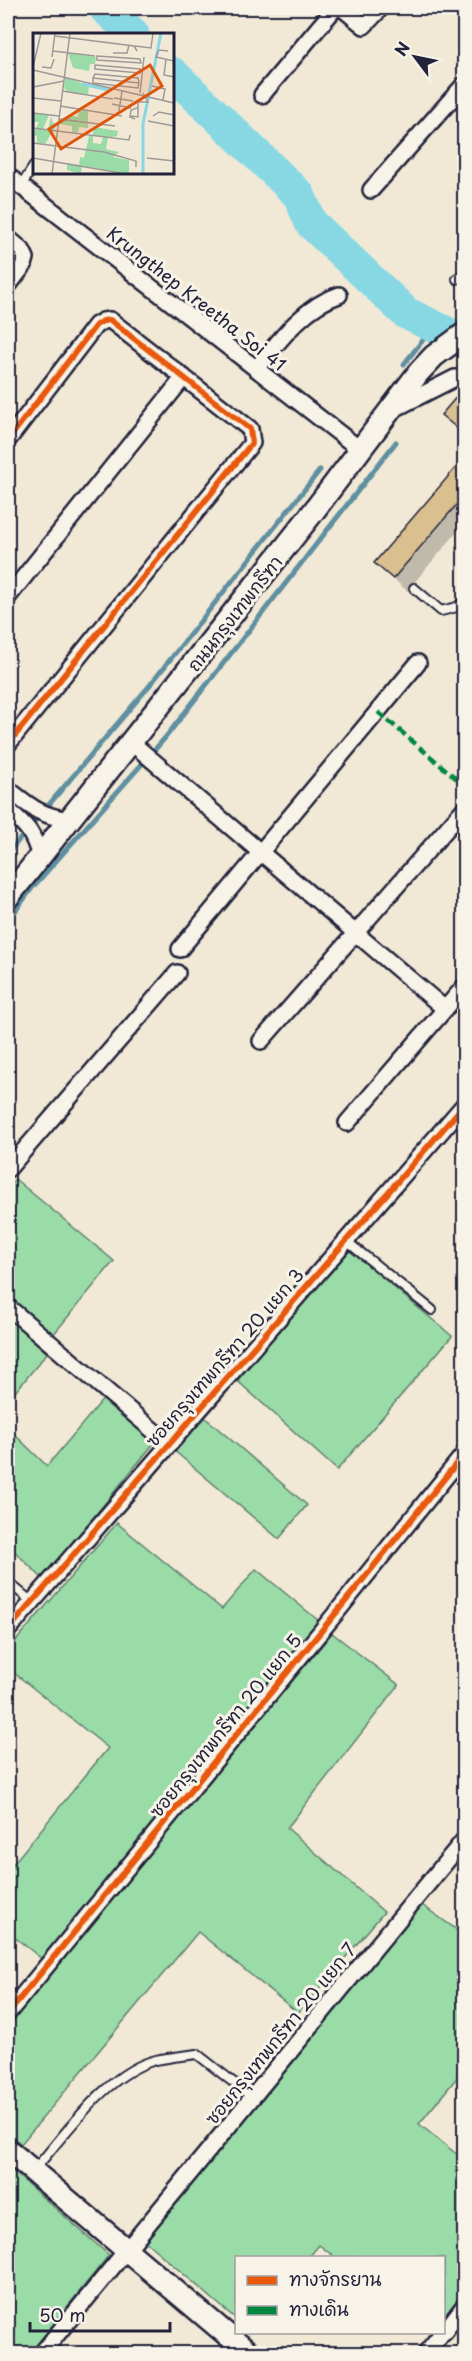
<svg xmlns="http://www.w3.org/2000/svg" width="472" height="2361" font-family="'Playpen Sans','Playpen Sans Thai',sans-serif">
	<rect width="100%" height="100%" fill="#f1e9d6"/>
	<filter id="ink" filterUnits="userSpaceOnUse"><feTurbulence type="fractalNoise" baseFrequency=".0167" numOctaves="2"/><feDisplacementMap in="SourceGraphic" scale="12" xChannelSelector="R" yChannelSelector="G"/><feConvolveMatrix kernelMatrix="1 2 1 2 8 2 1 2 1" color-interpolation-filters="sRGB"/></filter>
	<g filter="url(#ink)">
		<path fill="#9adca7" stroke="#5e7f71" stroke-width="1.5" d="M15,1179L114,1261L53,1335L8,1297V1188Z
			M346,1247L452,1336L337,1470L233,1377Z
			M8,1317L47,1353L8,1401Z
			M105,1397L155,1442L43,1579L8,1545V1428L47,1466Z
			M202,1415L307,1505L279,1539L172,1449Z
			M117,1523L222,1609L256,1569L319,1621L42,1959L8,1932V1870L108,1748L8,1668V1650Z
			M332,1633L399,1685L287,1828L384,1912L298,2013L198,1932L21,2144L8,2133V2025Z
			M422,1905L464,1935V2069L419,2124L464,2160V2291L444,2317V2258L335,2257L319,2245L309,2257L237,2258L236,2319L145,2241Z
			M8,2167L109,2255L30,2353H8Z"/>
		<path fill="#0003" d="M464,390V434L444,415Z
			M464,460V524L407,591L376,563Z"/>
		<g fill="none" stroke-linecap="round" stroke-linejoin="round">
			<path stroke="#5f8fa0" stroke-width="5" d="M404,364L434,326
				M8,853L150,685L320,470
				M8,921L32,888L165,738L396,442"/>
			<path stroke="#88d8e4" stroke-width="33" d="M105,8L133,34
				M172,73L299,195L311,223L406,313L464,341"/>
		</g>
		<path fill="#dabf8f" stroke="#22223b" stroke-width="1.5" d="M464,388V434L441,415Z
			M464,458V496L393,579L374,563Z"/>
		<g fill="none" stroke-linecap="round" stroke-linejoin="round">
			<defs>
				<path id="lane" d="M21,186L34,166
					M457,279L464,273
					M414,588L441,611L457,607L464,601
					M454,1117L464,1127
					M345,1240L432,1310
					M8,1582L32,1602
					M34,2170C66,2134 107,2072 156,2060C169,2057 183,2056 197,2054L252,2097"/>
				<path id="street" d="M342,8L364,26L381,8
					M262,95L335,8
					M8,176L362,451
					M371,190L464,85
					M8,238L22,250L26,258L24,265L8,286
					M256,369C279,341 303,307 339,295
					M394,409L455,378H464
					M8,440L96,325L103,321L110,320L250,429L252,443L8,744
					M8,597L184,377
					M132,743L445,1009
					M8,789C31,807 39,815 69,820
					M8,810C27,826 33,832 40,857
					M180,949L418,663
					M261,1041L464,809
					M347,1123L464,987
					M8,1169L177,973
					M8,1307L169,1444
					M8,1630L464,1105
					M8,2013L336,1613L464,1454
					M444,2332L464,2306
					M41,2354L464,1840
					M425,2354L443,2332"/>
				<path id="secondary" d="M8,897L310,516L419,372L434,356L464,334
					M8,2150L250,2354"/>
			</defs>
			<use href="#lane" stroke="#22223b" stroke-width="12"/>
			<use href="#street" stroke="#22223b" stroke-width="20"/>
			<use href="#secondary" stroke="#22223b" stroke-width="26"/>
			<use href="#lane" stroke="#f7f3e8" stroke-width="8"/>
			<use href="#street" stroke="#f7f3e8" stroke-width="15"/>
			<use href="#secondary" stroke="#f7f3e8" stroke-width="21"/>
			<path stroke="#00873e" stroke-width="4.5" stroke-dasharray="9 4.5" stroke-linecap="butt" d="M378,712L464,785"/>
			<defs>
				<path id="cycleway" d="M8,440L96,325L103,321L110,320L250,429L252,443L8,744
					M8,1630L464,1105
					M8,2013L336,1613L464,1454"/>
			</defs>
			<use href="#cycleway" stroke="#f7f3e8" stroke-width="10"/>
			<use href="#cycleway" stroke="#e8590c" stroke-width="6"/>
		</g>
	</g>
	<g text-anchor="middle" dominant-baseline="central" stroke-width="6" stroke-linejoin="round" paint-order="stroke">
		<g font-size="18" fill="#22223b" stroke="#f7f3e8">
			<text transform="translate(197 298) rotate(38)">Krungthep Kreetha Soi 41</text>
			<text transform="translate(234 613) rotate(-52)">ถนนกรุงเทพกรีฑา</text>
			<text transform="translate(224 1357) rotate(-49)">ซอยกรุงเทพกรีฑา 20 แยก 3</text>
			<text transform="translate(225 1725) rotate(-51)">ซอยกรุงเทพกรีฑา 20 แยก 5</text>
			<text transform="translate(280 2033) rotate(-51)">ซอยกรุงเทพกรีฑา 20 แยก 7</text>
		</g>
	</g>
	<g transform="translate(33 33)">
		<rect width="141" height="141" fill="#f1e9d6"/>
		<path d="M35,20L63,24L62,31H57L56,38L40,35ZM32,44L56,53L55,62L35,59L31,55ZM46,77L55,78V95L46,94L45,100L39,99V93L26,91V86L34,87L35,82L45,84ZM0,80L16,82L10,96L15,97L18,83L20,90L24,91L12,111L4,110V103L0,102L6,89H0ZM61,94L85,98L84,103L75,105L73,116L86,119L80,124L96,127V141L49,133L48,141L34,137V130L46,132L47,124L51,125L56,103H60V110L68,111L70,104L60,102Z" fill="#9adca7"/>
		<path fill="none" stroke="#88d8e4" stroke-width="3" d="M49,51L76,57M110,141V91L128,0"/>
		<path fill="none" stroke="#9e9998" stroke-width="1.5" d="M22,3L101,13L104,18M102,13L118,15L120,0M20,18L62,23M135,18L126,17L123,24L141,28M80,20H94L96,12M64,23L107,26L108,30L64,27ZM19,24L22,0M133,26L131,42L141,44M62,32L107,36V40L62,36ZM0,34L8,0M9,34L18,35L21,26M0,37L141,70M60,45V50L105,55L106,50M60,45L62,41L105,45L106,50M60,45L106,50M119,53L132,56L130,67M0,54L31,48M29,58L80,66M107,60L111,24M0,65L28,68M81,65L100,68M105,69H115L110,60M79,71L98,75M27,73L89,83M86,78L89,58M0,80L26,83M98,83L105,84V69M120,83L126,79L141,82M26,86L82,93M102,86L97,84L98,77L104,75M115,88L141,93M0,95L96,107L97,102M0,110L71,119L103,128V134M0,125L93,141M114,125L141,128M19,141L37,0"/>
		<path fill="#de560e" fill-opacity="0.15" stroke="#de560e" stroke-width="3" d="M117,32L129,53L28,116L16,96Z"/>
		<rect width="141" height="141" fill="none" stroke="#22223b" stroke-width="3"/>
	</g>
	<rect width="472" height="2361" fill="none" stroke="#f7f3e8" stroke-width="30"/>
	<rect x="15" y="15" width="442" height="2331" fill="none" stroke="#22223b" stroke-width="2" filter="url(#ink)"/>
	<rect x="235" y="2256" width="210" height="78" fill="#f7f3e8" stroke="#a29fa3" stroke-width="1.5"/>
	<rect x="247" y="2276" width="30" height="9" fill="#e8590c" stroke="#a29fa3" stroke-width="1.5"/>
	<text x="289" y="2286" font-size="18" fill="#22223b">ทางจักรยาน</text>
	<rect x="247" y="2306" width="30" height="9" fill="#00873e" stroke="#a29fa3" stroke-width="1.5"/>
	<text x="289" y="2316" font-size="18" fill="#22223b">ทางเดิน</text>
	<g transform="translate(415 57) rotate(302)" stroke="#f7f3e8" stroke-width="4.5" paint-order="stroke">
	<path d="M0-4.5L10 22L0 15L-10 22Z" fill="#22223b"/>
	<text y="-9" font-size="16" font-weight="bold" text-anchor="middle" fill="#22223b">N</text>
	</g>
	<path d="M30 2322v9h140v-9" fill="none" stroke="#22223b" stroke-width="3"/>
	<text x="39" y="2322" font-size="18" fill="#22223b" stroke="#f7f3e8" stroke-width="4.5" paint-order="stroke">50 m</text>
</svg>
